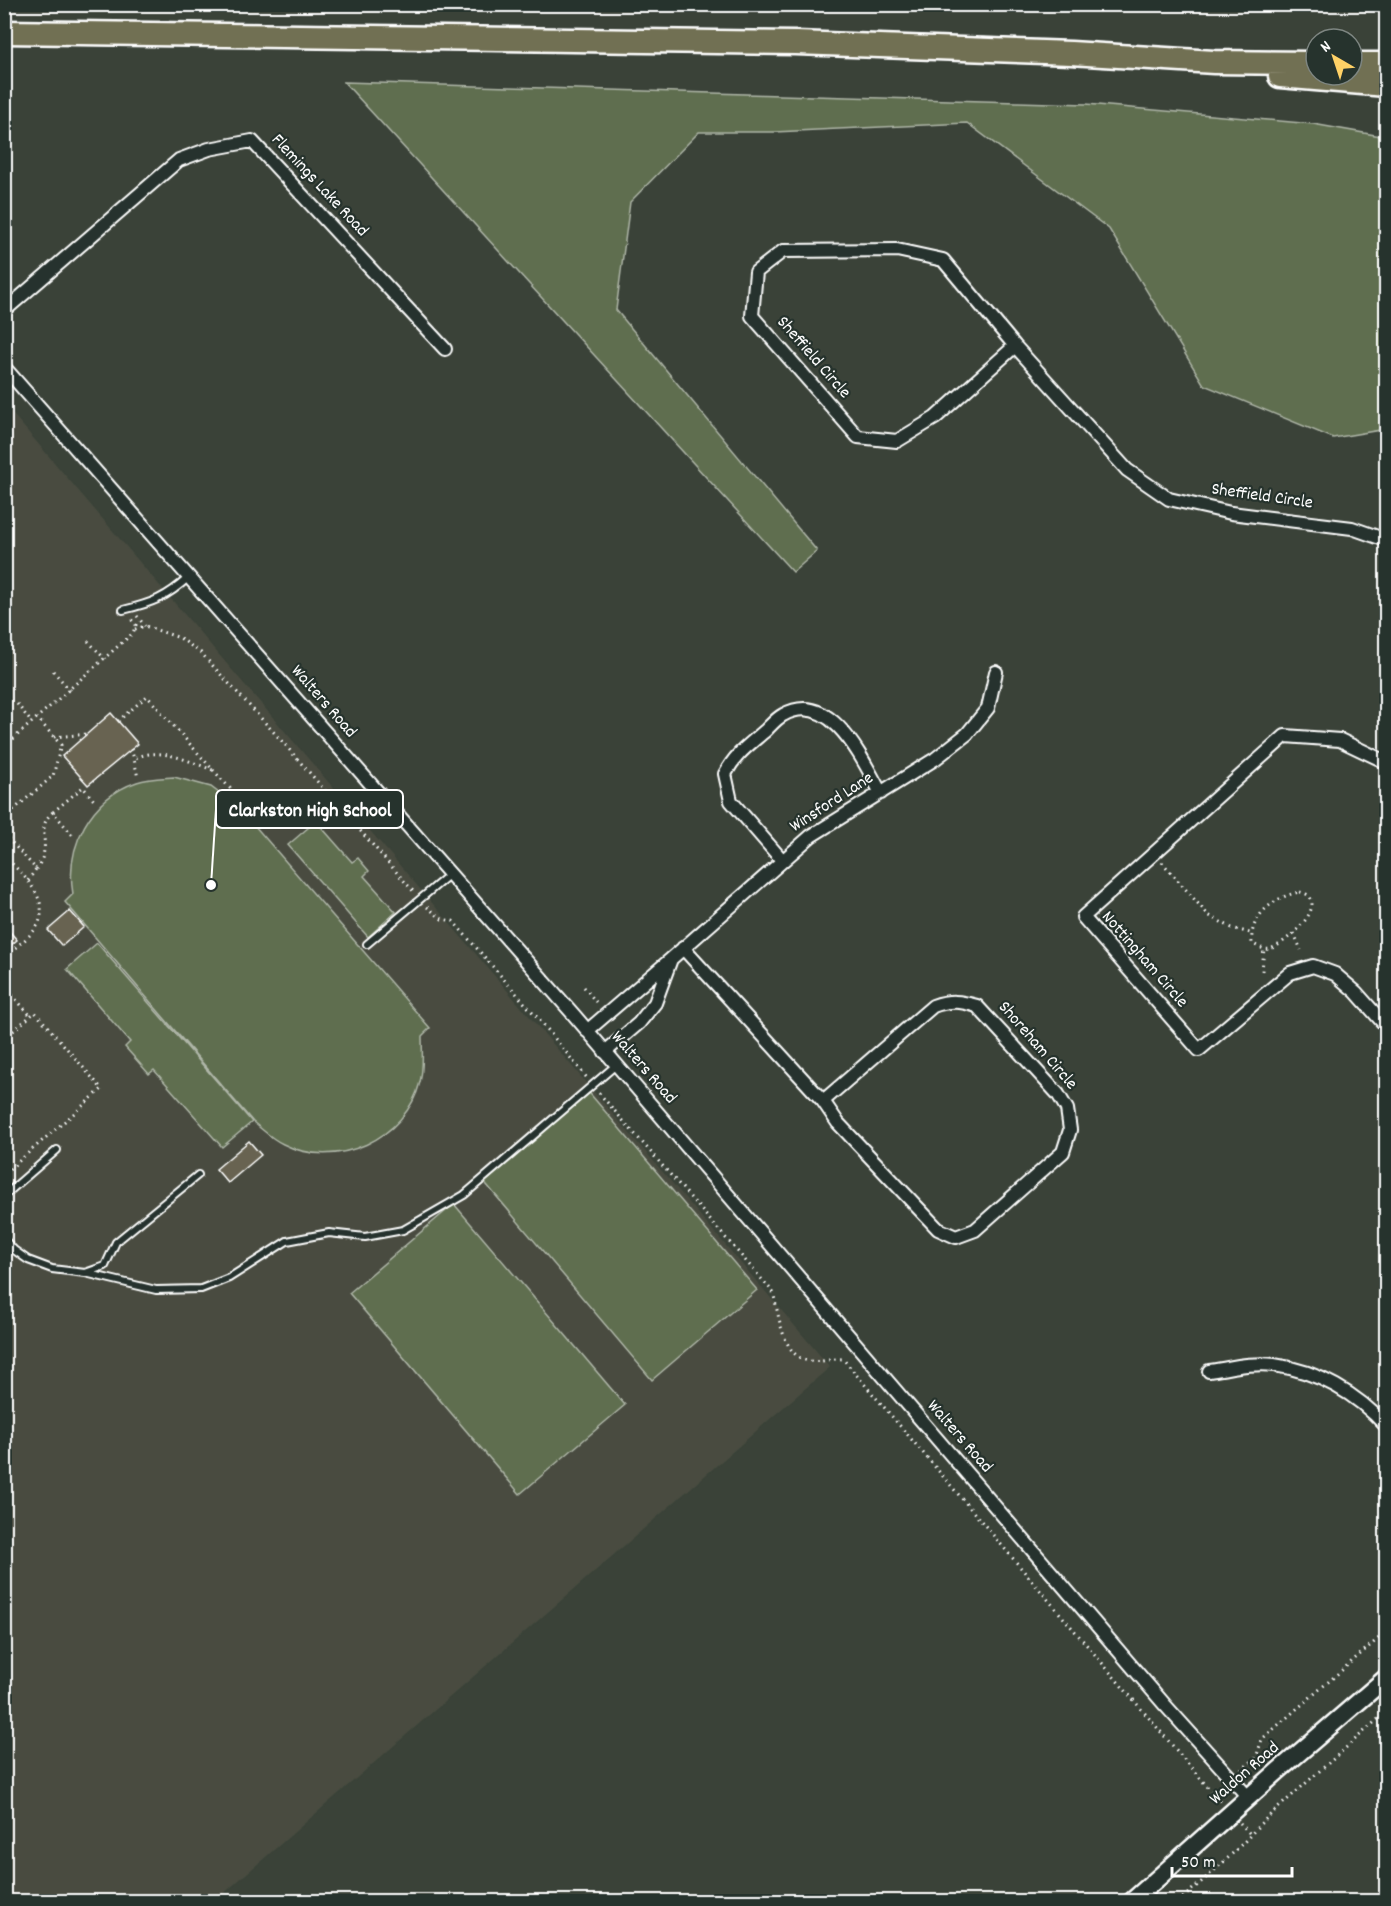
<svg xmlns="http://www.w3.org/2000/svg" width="1391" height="1906" font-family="Dekko,sans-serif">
	<rect width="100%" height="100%" fill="#3a4238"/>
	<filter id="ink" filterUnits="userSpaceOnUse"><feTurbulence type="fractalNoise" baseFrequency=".0167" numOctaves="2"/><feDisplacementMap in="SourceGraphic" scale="12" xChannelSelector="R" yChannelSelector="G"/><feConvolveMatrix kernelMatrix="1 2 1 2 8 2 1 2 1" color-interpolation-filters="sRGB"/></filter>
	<g filter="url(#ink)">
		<path fill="#484c40" d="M4,404L830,1367L215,1901H5Z"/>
		<path fill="#5f6e50" stroke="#afb6a8" stroke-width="1.5" d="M344,82L1086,104L1313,124L1386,137V429L1333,438L1204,385L1109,229L967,123L774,132H699L630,202L616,310L817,551L793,572Z
			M174,777L211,787L241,810L430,1028L422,1036C422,1051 424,1066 420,1082C406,1139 336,1171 283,1144C272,1139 263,1130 253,1122L65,902L73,894C65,847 90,798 137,782C149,778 162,778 174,777Z
			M316,821L352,862L358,858L369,871L364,876L396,912L368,937L288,845Z
			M97,943L252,1122L222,1147L154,1070L149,1074L125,1047L130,1042L67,969Z
			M586,1089L757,1290L652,1380L481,1178Z
			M454,1204L625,1405L520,1494L349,1293Z"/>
		<path fill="#686451" stroke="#fff" stroke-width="1.5" d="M111,713L138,744L88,785L62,756Z
			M70,911L84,927L62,946L48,930Z
			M4,925L17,940L4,951Z
			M249,1141L261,1155L228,1183L216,1169Z"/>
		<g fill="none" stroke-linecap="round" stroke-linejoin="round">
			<defs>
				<path id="service" d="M123,610C152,603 166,598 189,577
					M367,944L450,874
					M4,1196L57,1150
					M4,1239L14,1250L28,1260L52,1269L85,1273L105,1266L116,1242L198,1175
					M85,1273L156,1290L201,1289L229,1278L287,1241L329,1233L365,1237L403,1230L464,1195L616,1065"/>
				<path id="minor" d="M4,311L179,160L209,149L252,141L445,349
					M1015,346L935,418L897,441L858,437L752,316L756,272L783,251L897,250L943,260L1015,346L1127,470L1169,499L1231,513L1352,528L1386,540
					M4,367L574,1015L1165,1705L1248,1797
					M1386,762L1340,740L1285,736L1083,917L1199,1050L1290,973L1313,966L1335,974L1356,992L1386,1026
					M782,860L731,801L725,774C736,753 749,745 766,730C771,725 777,718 783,715C831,688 863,761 881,793
					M683,948L823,1101L838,1123L938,1229L956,1237L975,1230L1063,1152L1070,1130L1067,1109L1058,1094L977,1006C960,1001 950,1000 933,1006L823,1101
					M671,959L811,836L935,759L967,734L988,708L996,672
					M587,1031L671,959L655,1003L639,1023L605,1052
					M1209,1371C1230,1368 1253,1362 1274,1365C1318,1371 1357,1394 1386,1426"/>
				<path id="tertiary" d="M1131,1902L1278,1771L1386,1678"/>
				<path id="motorway" d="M4,32L796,43L1071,53L1214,62L1316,63
					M1352,64H1386
					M1280,76L1386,85"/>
			</defs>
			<use href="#service" stroke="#fff" stroke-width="10"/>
			<use href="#minor" stroke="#fff" stroke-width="16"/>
			<use href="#tertiary" stroke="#fff" stroke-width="21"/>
			<use href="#motorway" stroke="#fff" stroke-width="27"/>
			<path stroke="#fff" stroke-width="3" stroke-dasharray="1.5 4.5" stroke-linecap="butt" d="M137,616L145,626
				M135,629L145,626L180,638L201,653L280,739L413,891
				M88,641L105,659
				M53,671L70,690
				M17,704L32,723
				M118,721L147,696L213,770C190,762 158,745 134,759L138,778
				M4,732L11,740
				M54,737L88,734
				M4,747L133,633L136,625L130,618
				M131,749L134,759
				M213,770L241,800
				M53,812L83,787L96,803
				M4,818L53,776L61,745L37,718
				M4,834L36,869L27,882
				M4,855C21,874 54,900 36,928C29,938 14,948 4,957
				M1162,862L1208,915L1232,928L1250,933
				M36,869C39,865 42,860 43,855C48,839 37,825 53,812L75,838
				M1300,892C1303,893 1307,894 1309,896C1323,912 1283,945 1270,949C1263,950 1257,946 1252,943C1249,915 1276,896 1300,892Z
				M427,907L442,919L453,921L543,1024L587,1078
				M1294,933L1301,950
				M1262,971L1264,948
				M4,986L31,1016
				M584,987L596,1002
				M4,1039L35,1012L102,1089L4,1174
				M599,1093L773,1292C779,1314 782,1358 810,1361C821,1363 832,1358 843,1359L1212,1792
				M1241,1770L1256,1758L1262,1739L1386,1632
				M1220,1801L1212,1792L1222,1785
				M1240,1823L1251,1835
				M1178,1902C1207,1877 1236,1853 1260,1824L1386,1712"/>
			<use href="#service" stroke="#26332d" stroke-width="6"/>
			<use href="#minor" stroke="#26332d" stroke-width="12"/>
			<use href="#tertiary" stroke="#26332d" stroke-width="16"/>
			<use href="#motorway" stroke="#716f52" stroke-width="22"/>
		</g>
	</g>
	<g text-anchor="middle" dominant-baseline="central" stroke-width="4.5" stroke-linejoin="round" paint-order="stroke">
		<g font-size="18" fill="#fff" stroke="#26332d">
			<text transform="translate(319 186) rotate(47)">Flemings Lake Road</text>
			<text transform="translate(813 358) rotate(49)">Sheffield Circle</text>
			<text transform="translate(1262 497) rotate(8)">Sheffield Circle</text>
			<text transform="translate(323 702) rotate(49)">Walters Road</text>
			<text transform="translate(832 803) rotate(-33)">Winsford Lane</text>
			<text transform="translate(1144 960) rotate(49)">Nottingham Circle</text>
			<text transform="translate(1037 1046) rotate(49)">Shoreham Circle</text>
			<text transform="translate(643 1068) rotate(49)">Walters Road</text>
			<text transform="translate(959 1437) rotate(49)">Walters Road</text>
			<text transform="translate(1245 1774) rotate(-41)">Waldon Road</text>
		</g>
	</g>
	<path fill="none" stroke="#fff" stroke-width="2" d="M211 885L216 809"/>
	<circle fill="#fff" stroke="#26332d" stroke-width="2" cx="211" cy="885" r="6"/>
	<rect fill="#26332d" stroke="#fff" stroke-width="2" x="216" y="790" width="187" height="38" rx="6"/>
	<g font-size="20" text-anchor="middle" font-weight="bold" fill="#fff">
		<text x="310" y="816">Clarkston High School</text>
	</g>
	<rect width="1391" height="1906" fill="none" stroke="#26332d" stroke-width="24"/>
	<rect x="12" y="12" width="1367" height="1882" fill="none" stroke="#fff" stroke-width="2" filter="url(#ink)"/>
	<g transform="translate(1334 57) rotate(321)"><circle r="28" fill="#26332d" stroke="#7d8581" stroke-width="1.5"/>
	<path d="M0-4.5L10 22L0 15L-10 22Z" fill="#ffd166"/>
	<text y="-9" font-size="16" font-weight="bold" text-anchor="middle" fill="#ffffff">N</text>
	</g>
	<path d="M1172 1867v9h120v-9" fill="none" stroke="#ffffff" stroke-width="3"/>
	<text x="1181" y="1867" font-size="18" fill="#ffffff" stroke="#26332d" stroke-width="4.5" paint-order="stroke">50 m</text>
</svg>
